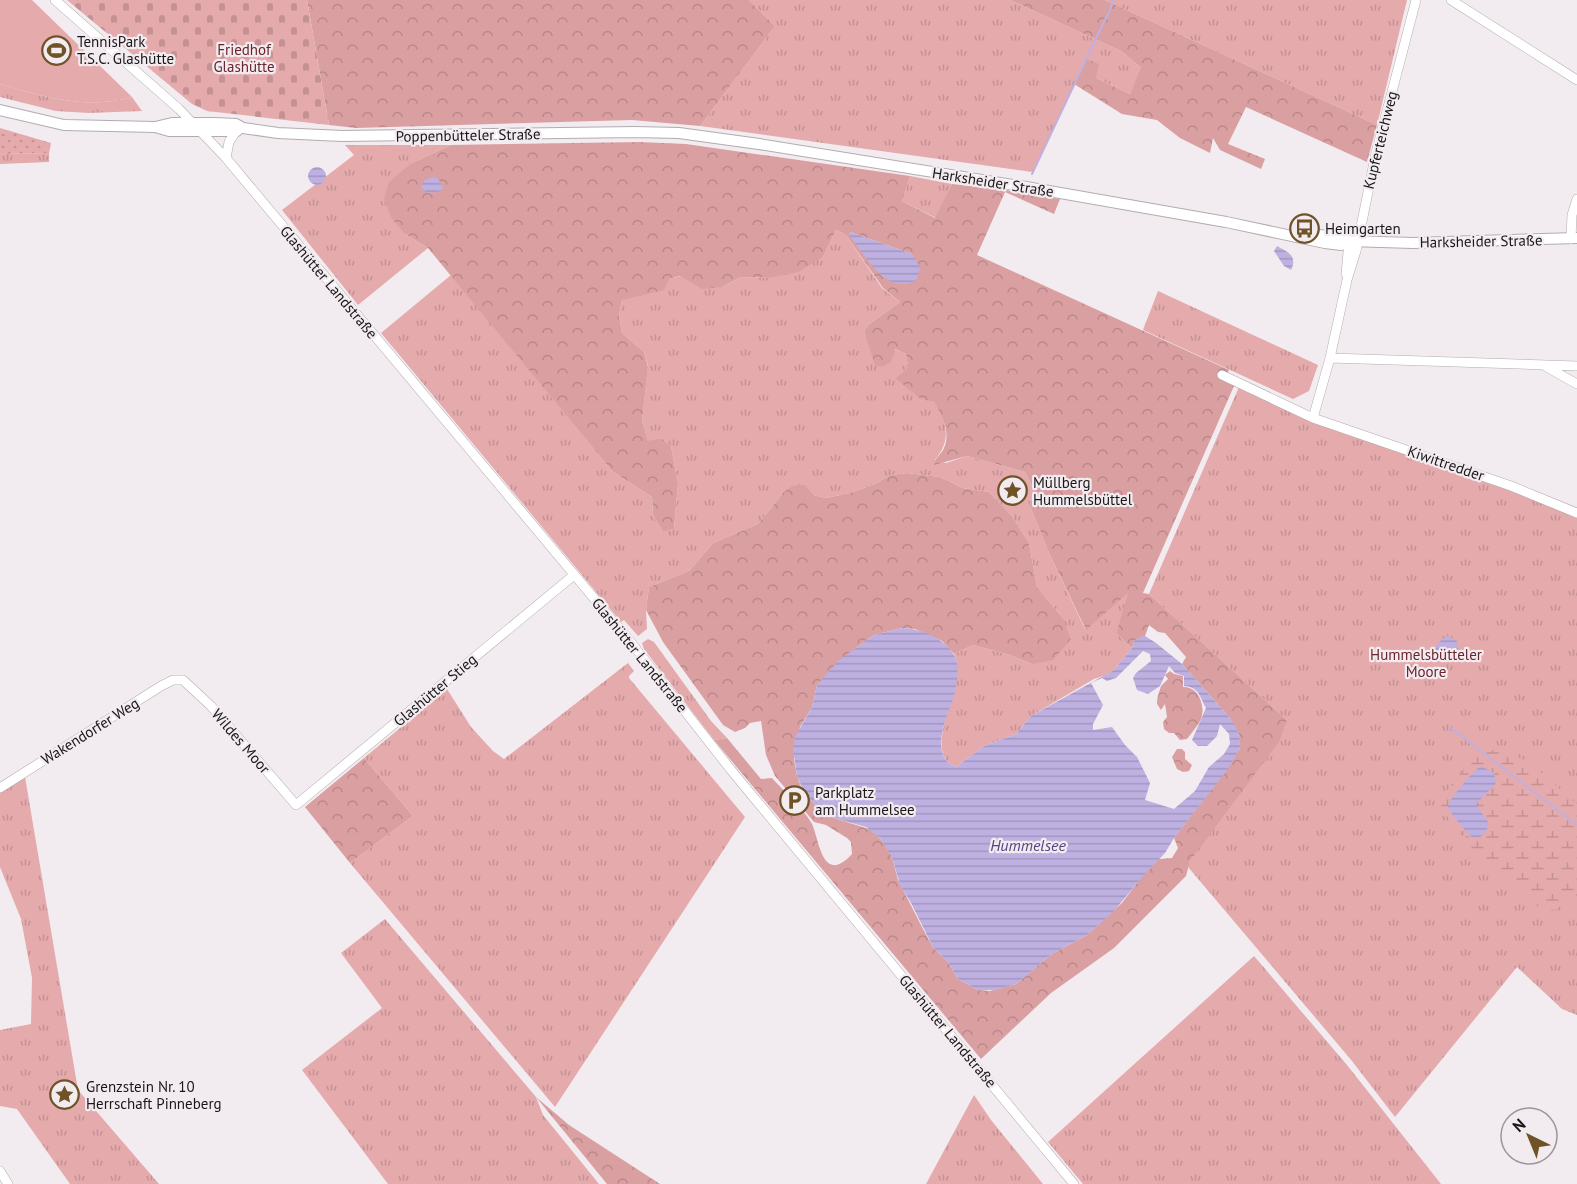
<svg xmlns="http://www.w3.org/2000/svg" width="1577" height="1184" font-family="'PT Sans',sans-serif">
	<defs>
		<pattern id="grass-tufts" width="24" height="20" patternUnits="userSpaceOnUse" patternTransform="scale(1.5)"><rect width="24" height="20" fill="#e5aaac"/><path d="M3 7l-1-3M5 7V3M7 7l1-3M15 17l-1-3M17 17v-4M19 17l1-3" fill="none" stroke="#c49293"/></pattern>
		<pattern id="forest-crowns" width="20" height="18" patternUnits="userSpaceOnUse" patternTransform="scale(1.5)"><rect width="20" height="18" fill="#da9fa1"/><path d="M2 6a3 3 0 1 1 6 0M12 15a3 3 0 1 1 6 0" fill="none" stroke="#ba888a"/></pattern>
		<pattern id="wetland-marsh" width="20" height="14" patternUnits="userSpaceOnUse" patternTransform="scale(1.5)"><rect width="20" height="14" fill="#e5aaac"/><path d="M1 5h8M5 5V1M11 12h8M15 12V8" fill="none" stroke="#c49293"/></pattern>
		<pattern id="cemetery-stones" width="16" height="16" patternUnits="userSpaceOnUse" patternTransform="scale(1.5)"><rect width="16" height="16" fill="#e5aaac"/><path d="M2 7V4a2 2 0 0 1 4 0v3zM10 15v-3a2 2 0 0 1 4 0v3z" fill="#c49293"/></pattern>
		<pattern id="garden-dots" width="8" height="8" patternUnits="userSpaceOnUse" patternTransform="scale(1.5)"><rect width="8" height="8" fill="#e5aaac"/><path d="M2 2h.1M6 6h.1" fill="none" stroke="#c49293" stroke-width="1.8" stroke-linecap="round"/></pattern>
		<pattern id="water-rules" width="6" height="5" patternUnits="userSpaceOnUse" patternTransform="scale(1.5)"><rect width="6" height="5" fill="#beb0e1"/><path d="M0 2.5h6" fill="none" stroke="#a397c0"/></pattern>
	</defs>
	<rect width="100%" height="100%" fill="#f2ebf0"/>
	<path fill="url(#grass-tufts)" d="M749,0H1010L1121,51L1142,69L1130,94L1096,78L1086,59L1033,172L700,126L775,26Z
		M1105,0H1407L1377,125Z
		M0,84C43,97 88,110 132,97L142,111L89,113L56,111L0,97Z
		M345,145H451L412,163L405,234L428,248L358,305L282,210L354,155Z
		M49,153V162L0,164V154Z
		M910,176L952,184L936,218L902,201Z
		M836,230L846,235L882,288L900,302L868,325L864,331L866,337L906,354L908,367L896,377L921,398L934,402C947,423 952,439 935,460L946,463L967,456L1025,472L1034,490L1030,506L1049,553L1085,629L1129,592L1116,633L1132,648L1114,670L1106,675L1094,679L1031,716L1016,734L984,746L956,767C918,752 969,685 954,654L973,645L1010,655L1032,664L1062,617L1037,587L1029,543L1012,516L989,492L963,488L940,477L907,473L890,475L875,484L850,493L826,498L813,495L783,493L758,524L713,543L689,571L649,587L646,610L647,629L638,636L624,620L621,622L381,333L451,275L612,471L652,497L653,515L663,532L674,529L678,484L671,446L661,438L648,442L642,421L648,366L644,352L622,333L619,315L622,300L669,279L681,276L722,287L741,277L769,278L823,257Z
		M1158,291L1318,365L1309,391L1293,399L1143,330Z
		M1239,387L1529,496L1577,518V1015L1562,1009L1517,967L1395,1117L1352,1061L1188,867L1190,861L1287,720L1149,594Z
		M648,639L654,642L711,721L727,738L714,740L644,649L642,643Z
		M628,663L634,671L629,676V678L745,817L555,1107L350,863L413,816L364,758L447,689L471,727L493,751L504,759Z
		M25,777L78,1090L159,1184H70L17,1109L0,1106V1030L31,1024L32,978L21,919L0,867V792Z
		M385,919L536,1097L543,1115L599,1184H388L302,1070L382,1008L341,953Z
		M1254,956L1347,1065L1441,1184H1083L1048,1142Z
		M974,1095L991,1120L1043,1184H926Z"/>
	<path fill="url(#forest-crowns)" fill-rule="evenodd" d="M307,0H749L775,26L700,126L632,120L356,128L329,125Z
		M1010,0H1105L1377,125L1367,162L1246,107L1228,144L1265,159L1261,169L1220,150L1213,138L1210,153L1180,138L1157,120L1122,114L1074,84L1086,59L1099,64L1096,78L1130,94L1141,68L1121,51Z
		M640,142L686,144L910,176L902,201L935,218L952,184L1006,190L1060,199L1054,214L1005,192L977,255L1229,370L1224,381L1234,386L1143,593L1149,594L1287,720L1279,742L1190,861L1186,876L1114,948L1051,993L981,1059L714,740L727,738L761,779L772,778C782,789 806,812 812,824C819,838 822,887 852,854L851,842L847,838L826,825L814,822L775,776L766,755L761,721L750,723L745,728L735,732L723,725L663,642L646,610L649,587L689,571L713,543L758,524L783,493L792,486L805,485L813,495L826,498L850,493L875,484L890,475L907,473L940,477L963,488L989,492L1012,516L1029,543L1037,587L1062,617L1071,639L1053,660L1032,664L1010,655L973,645L954,654L942,641L915,629L902,628L874,635L856,648L817,685L812,707L800,727L794,759L797,776L802,789L816,806L834,818L872,830L885,844L892,857L898,880L923,929L933,947L948,962L958,979L978,990L990,991L1016,984L1052,954L1087,935L1122,903L1143,875L1159,859L1172,858L1178,848L1174,838L1228,768L1240,748L1239,735L1230,718L1182,664L1186,657L1165,633L1158,632L1149,625L1145,636L1134,641L1132,648L1116,633L1128,593L1086,630L1049,553L1030,506L1034,490L1025,472L967,456L934,465C935,457 941,455 944,448C951,432 942,416 934,402L921,399L895,378L908,367L906,354L895,349L891,362L882,367L875,365L864,331L868,325L900,302L883,288L846,235L836,230L823,257L798,272L769,278L741,277L722,287L702,289L680,276L669,279L664,290L622,300L619,315L622,333L644,352L648,367L642,421L648,441L661,438L671,446L678,484L674,529L663,532L653,515L652,497L612,471L428,248L405,234L392,219L384,199L389,182L412,163L451,145ZM850,232L912,254L882,276Z
		M1170,671L1174,674L1183,676V687C1198,686 1206,705 1201,719C1199,724 1190,735 1187,739L1180,740L1174,733H1169L1164,729L1163,722L1167,717L1165,704L1161,710L1157,704C1157,697 1159,693 1161,686L1168,679L1165,675Z
		M1177,749H1182L1185,752V759L1192,765L1189,771L1183,772L1177,769L1172,757Z
		M364,758L413,816L350,863L305,807Z
		M536,1097L569,1125L660,1184H607Z"/>
	<path fill="url(#wetland-marsh)" d="M1500,749L1529,762L1577,804V894L1555,910L1537,906L1492,864L1470,862L1466,854L1472,842L1454,827L1438,802L1476,753Z"/>
	<path fill="url(#cemetery-stones)" d="M67,0H307L329,125L207,111L192,104Z"/>
	<path fill="url(#garden-dots)" d="M0,128L51,143L49,153L0,154Z"/>
	<path fill="#e5aaac" d="M0,0H32L132,97C88,110 43,97 0,84Z"/>
	<path fill="url(#water-rules)" fill-rule="evenodd" d="M308 176a9 9 0 1 1 18 0a9 9 0 1 1-18 0Z
		M435,177L439,180L443,189L438,192L427,193L421,187C423,180 428,178 435,177Z
		M850,232L912,254L920,267L917,279C888,299 865,255 849,235Z
		M1277,246C1288,252 1298,256 1291,270L1284,266L1274,251Z
		M902,628C923,629 947,639 956,659C959,669 957,682 955,692C950,712 926,755 956,767L984,746L1016,734L1031,716L1114,670L1132,648L1134,641L1140,637L1145,636L1156,643L1182,664L1230,718L1237,729L1240,740V748L1228,769L1174,838L1165,853L1143,876L1114,911L1087,935L1052,954L1016,984L995,990H978L958,979L948,962L933,947L911,903L900,885L892,857L880,838L866,827L834,818L822,812L805,794L797,776L793,748L795,737L812,707L817,685L839,660L874,635ZM1143,651L1150,654L1151,661L1136,673L1133,678L1137,690L1148,694L1160,686L1169,666L1175,673L1184,676V686C1199,687 1200,697 1206,708L1192,740L1198,746H1207L1217,736L1220,724L1229,734L1230,744L1224,754L1209,767L1195,791L1174,809L1145,800L1150,783L1137,757L1125,745L1112,727L1093,730V724L1103,705L1091,683L1102,678L1107,681L1116,678Z
		M1447,636L1457,641L1458,649L1452,658L1446,661L1433,652L1438,643Z
		M1481,766L1494,773L1496,783L1476,804L1488,822L1487,830L1480,837H1472C1468,835 1448,810 1448,807C1447,801 1475,769 1481,766Z"/>
	<g fill="none" stroke-linecap="round" stroke-linejoin="round">
		<path stroke="#beb0e1" stroke-width="2" d="M1110,10L1113,0
			M1101,28L1109,12
			M1032,174L1100,30
			M1451,728L1577,825"/>
		<defs>
			<path id="minor" d="M55,0L179,109L226,158L633,645L731,770L1074,1184
				M1451,0L1577,80
				M226,158L229,142L236,131
				M1571,239L1572,215L1577,199
				M1346,274L1349,241
				M1330,358L1577,366
				M1545,366L1577,384
				M1222,375L1313,418L1511,486L1577,513
				M1313,418L1330,358L1347,280L1356,251L1376,153L1416,0
				M0,788L161,686L173,680H183L211,706L296,805L574,575
				M0,1171L8,1184"/>
			<path id="major" d="M0,110L64,125L155,127L169,131H237
				M155,127L172,123H215L236,124L243,128L278,133L342,136L635,132L679,133L759,144L1026,187L1226,222L1325,243L1341,245L1349,241
				M1318,235L1343,237L1349,241L1413,243L1577,238"/>
		</defs>
		<use href="#minor" stroke="#b2acb0" stroke-width="10"/>
		<use href="#major" stroke="#b2acb0" stroke-width="12"/>
		<use href="#minor" stroke="#fff" stroke-width="9"/>
		<use href="#major" stroke="#fff" stroke-width="10"/>
	</g>
	<defs>
		<symbol id="stadium-ring" viewBox="-11 -11 22 22"><circle r="9.5" fill="#f2ebf0" stroke="#6f5326" stroke-width="1.5"/><path d="M0-5a6.5 5 0 1 0 0 10a6.5 5 0 1 0 0-10ZM-3.5-1.8h7v3.6h-7Z" fill="#6f5326"/></symbol>
		<symbol id="bus-ring" viewBox="-11 -11 22 22"><circle r="9.5" fill="#f2ebf0" stroke="#6f5326" stroke-width="1.5"/><path d="M-5-6H5V4H4V6H2V4H-2V6H-4V4H-5ZM-3.5-4V0h7V-4ZM-3.5 1.2v1.5H-2V1.2ZM2 1.2v1.5H3.5V1.2Z" fill="#6f5326"/></symbol>
		<symbol id="sight-ring" viewBox="-11 -11 22 22"><circle r="9.5" fill="#f2ebf0" stroke="#6f5326" stroke-width="1.5"/><path d="M0-6L1.8-2.2L6-1.7L2.9 1.2L3.7 5.4L0 3.3L-3.7 5.4L-2.9 1.2L-6-1.7L-1.8-2.2Z" fill="#6f5326"/></symbol>
		<symbol id="parking-ring" viewBox="-11 -11 22 22"><circle r="9.5" fill="#f2ebf0" stroke="#6f5326" stroke-width="1.5"/><path d="M-3.5-5.5H1a3.5 3.5 0 0 1 0 7H-1V5.5H-3.5ZM-1-3.4V-.6H.8a1.4 1.4 0 0 0 0-2.8Z" fill="#6f5326"/></symbol>
	</defs>
	<g fill-rule="evenodd">
		<use href="#stadium-ring" x="40" y="34" width="33" height="33"/>
		<use href="#bus-ring" x="1288" y="212" width="33" height="33"/>
		<use href="#sight-ring" x="996" y="474" width="33" height="33"/>
		<use href="#parking-ring" x="778" y="784" width="33" height="33"/>
		<use href="#sight-ring" x="48" y="1078" width="33" height="33"/>
	</g>
	<g text-anchor="middle" dominant-baseline="central" stroke-width="4.5" stroke-linejoin="round" paint-order="stroke">
		<g font-size="15" fill="#181617" stroke="#f2ebf0" text-anchor="start">
			<text x="77" y="41">TennisPark<tspan x="77" dy="17">T.S.C. Glashütte</tspan></text>
			<text x="1325" y="228">Heimgarten</text>
			<text x="1033" y="482">Müllberg<tspan x="1033" dy="17">Hummelsbüttel</tspan></text>
			<text x="815" y="792">Parkplatz<tspan x="815" dy="17">am Hummelsee</tspan></text>
			<text x="86" y="1086">Grenzstein Nr. 10<tspan x="86" dy="17">Herrschaft Pinneberg</tspan></text>
		</g>
		<g font-size="15" fill="#6a242b" stroke="#f2ebf0">
			<text x="244" y="49">Friedhof<tspan x="244" dy="17">Glashütte</tspan></text>
			<text x="1426" y="654">Hummelsbütteler<tspan x="1426" dy="17">Moore</tspan></text>
		</g>
		<g font-size="15" fill="#181617" stroke="#f2ebf0">
			<text transform="translate(468 135) rotate(-1)">Poppenbütteler Straße</text>
			<text transform="translate(1380 140) rotate(-76)">Kupferteichweg</text>
			<text transform="translate(993 182) rotate(9)">Harksheider Straße</text>
			<text transform="translate(1481 241) rotate(-1)">Harksheider Straße</text>
			<text transform="translate(329 282) rotate(50)">Glashütter Landstraße</text>
			<text transform="translate(1446 463) rotate(19)">Kiwittredder</text>
			<text transform="translate(640 655) rotate(51)">Glashütter Landstraße</text>
			<text transform="translate(435 690) rotate(-40)">Glashütter Stieg</text>
			<text transform="translate(90 731) rotate(-32)">Wakendorfer Weg</text>
			<text transform="translate(241 741) rotate(49)">Wildes Moor</text>
			<text transform="translate(948 1031) rotate(50)">Glashütter Landstraße</text>
		</g>
		<g font-size="16" font-style="italic" fill="#574380" stroke="#f2ebf0">
			<text x="1028" y="845">Hummelsee</text>
		</g>
	</g>
	<g transform="translate(1529 1136) rotate(317)"><circle r="28" fill="#f2ebf0" stroke="#9b9699" stroke-width="1.5"/>
	<path d="M0-4.5L10 22L0 15L-10 22Z" fill="#6f5326"/>
	<text y="-9" font-size="16" font-weight="bold" text-anchor="middle" fill="#181617">N</text>
	</g>
</svg>
